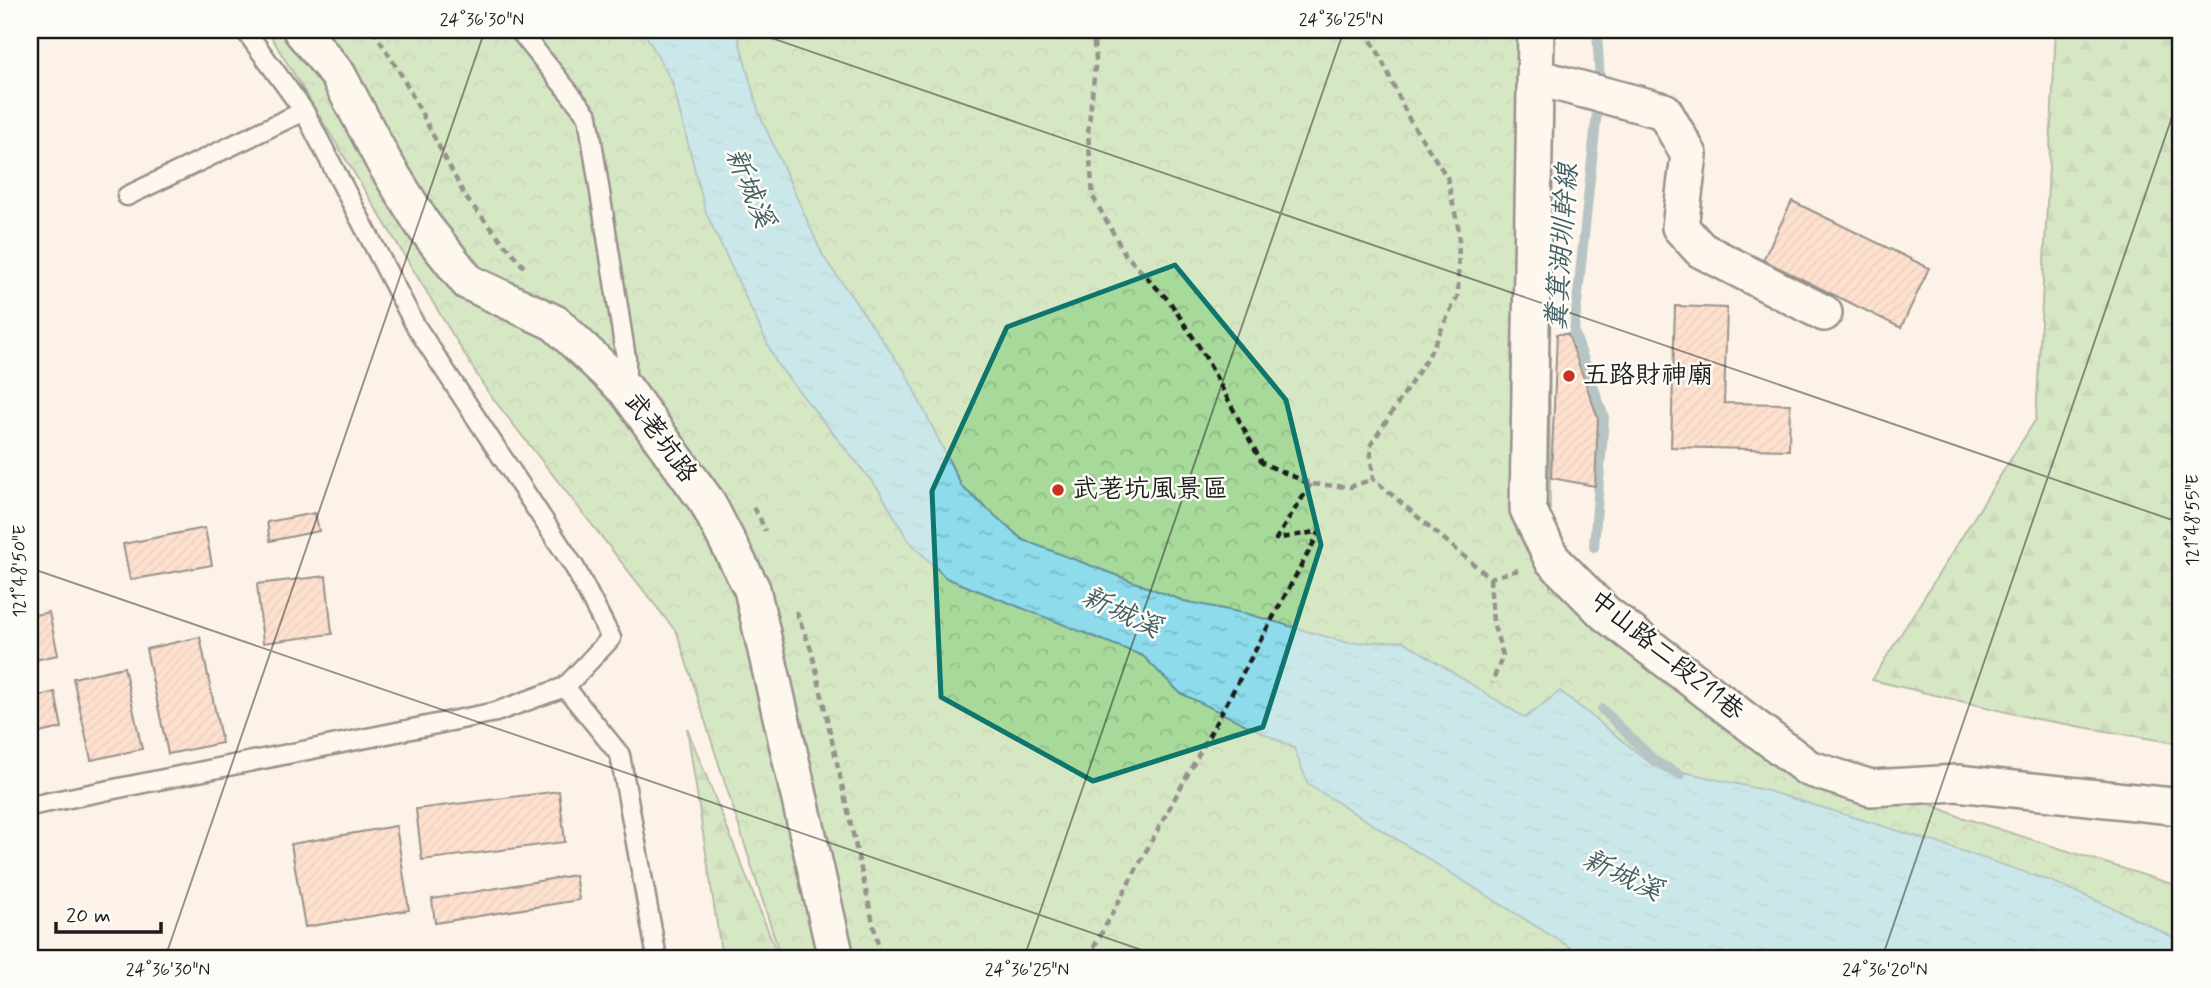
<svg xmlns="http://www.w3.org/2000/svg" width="2211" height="988" font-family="Mynerve,'LXGW WenKai TC',sans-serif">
	<defs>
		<pattern id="forest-firs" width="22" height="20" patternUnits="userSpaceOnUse" patternTransform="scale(1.75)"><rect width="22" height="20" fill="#a7d99a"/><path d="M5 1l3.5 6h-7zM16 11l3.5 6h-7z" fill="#8fba84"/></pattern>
		<pattern id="park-crowns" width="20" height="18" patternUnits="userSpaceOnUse" patternTransform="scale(1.75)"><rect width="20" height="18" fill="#a7d99a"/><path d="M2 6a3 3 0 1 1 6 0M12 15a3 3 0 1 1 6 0" fill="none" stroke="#8fba84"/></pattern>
		<pattern id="water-ripples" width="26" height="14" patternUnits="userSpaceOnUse" patternTransform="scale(1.75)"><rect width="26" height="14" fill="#8ddbeb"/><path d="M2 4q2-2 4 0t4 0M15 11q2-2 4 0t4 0" fill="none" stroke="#79bbc9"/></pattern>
		<pattern id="building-hatch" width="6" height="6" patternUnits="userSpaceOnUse" patternTransform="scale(1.75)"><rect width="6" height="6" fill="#fdc9ad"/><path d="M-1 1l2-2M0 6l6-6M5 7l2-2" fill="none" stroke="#d8ac94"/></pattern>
	</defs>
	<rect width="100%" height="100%" fill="#fdf2e8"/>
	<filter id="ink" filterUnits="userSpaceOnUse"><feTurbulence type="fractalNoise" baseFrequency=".0143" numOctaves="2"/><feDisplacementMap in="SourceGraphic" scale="14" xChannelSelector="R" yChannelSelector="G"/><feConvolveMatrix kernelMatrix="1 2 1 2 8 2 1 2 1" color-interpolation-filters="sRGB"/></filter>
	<g filter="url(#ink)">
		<path fill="url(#forest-firs)" stroke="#627a5b" stroke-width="2" d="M2056,30H2181V744L2036,719L1872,680L2036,419Z
			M687,728L779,958H722Z"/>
		<path fill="url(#park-crowns)" stroke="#627a5b" stroke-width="2" d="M267,30H1556L1549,109L1550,589L1705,686L1780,737L1958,816L2181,887V958H781L677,633L487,391Z"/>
		<path fill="url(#water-ripples)" stroke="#608f98" stroke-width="2" d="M643,30H736L759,113L823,256L905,372L962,487L1023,540L1184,601L1248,614L1348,643L1403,641L1525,718L1560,691L1653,765L1768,791L1938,843L2051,881L2120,911L2181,941V958H1587L1308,784L1294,748L1180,693L1143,656L946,578L908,540L879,490L777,364L706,213L672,82Z"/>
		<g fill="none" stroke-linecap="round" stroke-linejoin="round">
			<path stroke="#608f98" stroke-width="10" d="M1594,547L1604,417L1574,332L1600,83L1597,30
				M1602,709L1656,762L1681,775"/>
		</g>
		<path fill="url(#building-hatch)" stroke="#1c1c1c" stroke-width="2" d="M1792,201L1929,268L1901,328L1763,260Z
			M1675,306L1727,308L1724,403L1790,404L1789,450L1671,447Z
			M1557,334H1568L1598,418L1595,486L1551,478Z
			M315,513L319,531L270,541L267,522Z
			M205,528L212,565L130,580L123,544Z
			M326,576L332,634L263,643L257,584Z
			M49,612L58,655L30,661V616Z
			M200,637L222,743L168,754L146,649Z
			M124,667L142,749L91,760L73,678Z
			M55,692L62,728L30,735V698Z
			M559,791L565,842L422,860L416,809Z
			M396,826L409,910L305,927L291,844Z
			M575,875L579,900L435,923L432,899Z"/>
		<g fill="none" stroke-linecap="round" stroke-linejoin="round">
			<defs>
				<path id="lane" d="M519,30L588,116L626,358V387
					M127,196L304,111
					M565,687L620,755L657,958
					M30,806L496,712L565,687L611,638L575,568L415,325L304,111L245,30"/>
				<path id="street" d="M301,30L338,75L384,162L423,225L468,282L555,323L626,390L707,502L752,589L836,958
					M1536,30L1528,509L1552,559L1605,613L1808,768L1871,788L1957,783L2181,807
					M1535,77L1664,111L1689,155L1680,227L1701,250L1824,313"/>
			</defs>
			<use href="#lane" stroke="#1c1c1c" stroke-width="23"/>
			<use href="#street" stroke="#1c1c1c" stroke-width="40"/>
			<path stroke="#1c1c1c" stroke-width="4.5" stroke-dasharray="7 5" stroke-linecap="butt" d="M373,30L402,76L466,198L524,267
				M1092,30L1096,58L1088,133L1093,197L1125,254L1170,302L1202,351L1262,463L1311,484L1350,487L1373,479
				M1365,30L1379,54L1409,119L1447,177L1459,231L1458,295L1428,357L1370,446L1373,479L1490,578L1518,570
				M1311,484L1276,539L1320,531
				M753,508L759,516L765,531
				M1490,578L1493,623L1503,655L1492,683
				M796,611L812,652L881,958
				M1088,958L1320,531"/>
			<use href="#lane" stroke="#fdfcf7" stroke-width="18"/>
			<use href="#street" stroke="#fdfcf7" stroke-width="35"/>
		</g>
	</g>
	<path d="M0 0H2211V988H0ZM1175,265L1286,400L1321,545L1263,727L1093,781L941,697L932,491L1007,327Z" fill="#fdf2e8" fill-opacity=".55" fill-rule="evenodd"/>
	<path fill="none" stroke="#0f766e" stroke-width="5" stroke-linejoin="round" d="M1175,265L1286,400L1321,545L1263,727L1093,781L941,697L932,491L1007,327Z"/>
	<path fill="none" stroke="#1c1c1c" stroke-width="2" stroke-opacity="0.45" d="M748,30L2181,523M30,568L1165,958M165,958L485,30M1024,958L1344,30M1882,958L2181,91"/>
	<g fill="#c8321e" stroke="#fdfcf7" stroke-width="2.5">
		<circle cx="1569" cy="376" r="7"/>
		<circle cx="1058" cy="490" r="7"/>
	</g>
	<g text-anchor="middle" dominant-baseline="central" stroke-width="5" stroke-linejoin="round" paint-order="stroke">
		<g font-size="26" fill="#1c1c1c" stroke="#fdfcf7" text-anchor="start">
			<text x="1583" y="376">五路財神廟</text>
			<text x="1072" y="490">武荖坑風景區</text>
		</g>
		<g font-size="26" fill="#1c1c1c" stroke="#fdfcf7">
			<text transform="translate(660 438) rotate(54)">武荖坑路</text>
			<text transform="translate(1666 656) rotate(39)">中山路二段211巷</text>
		</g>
		<g font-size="28" font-style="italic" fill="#445f64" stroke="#fdfcf7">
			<text transform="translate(749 188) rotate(67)">新城溪</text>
			<text transform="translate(1563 247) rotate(-86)">糞箕湖圳幹線</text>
			<text transform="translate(1121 613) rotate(25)">新城溪</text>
			<text transform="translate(1622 876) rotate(25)">新城溪</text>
		</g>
	</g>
	<rect width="2211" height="988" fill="none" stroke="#fdfcf7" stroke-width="77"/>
	<path d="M56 922v10h105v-10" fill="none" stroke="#1c1c1c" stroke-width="3.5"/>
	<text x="66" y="922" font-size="21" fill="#1c1c1c" stroke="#fdfcf7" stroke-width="5" paint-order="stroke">20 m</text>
	<rect x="38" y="38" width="2134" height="912" fill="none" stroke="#1c1c1c" stroke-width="2.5"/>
	<g font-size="18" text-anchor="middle" fill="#1c1c1c">
		<text x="482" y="25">24°36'30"N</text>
		<text x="1341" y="25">24°36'25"N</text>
		<text transform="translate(2192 520) rotate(-90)" y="6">121°48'55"E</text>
		<text transform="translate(19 571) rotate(-90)" y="6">121°48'50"E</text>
		<text x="168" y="975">24°36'30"N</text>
		<text x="1027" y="975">24°36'25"N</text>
		<text x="1885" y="975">24°36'20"N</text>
	</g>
</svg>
